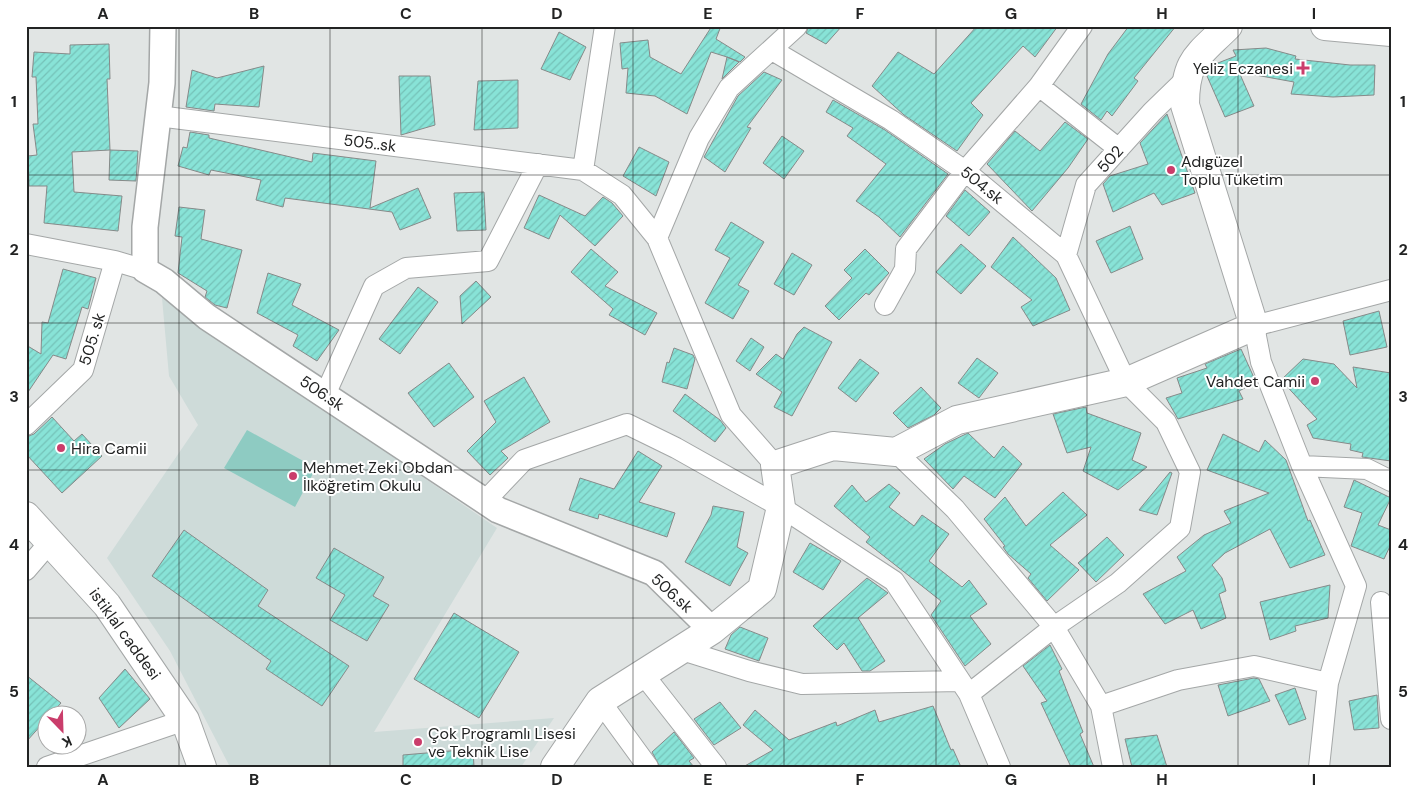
<svg xmlns="http://www.w3.org/2000/svg" width="1417" height="793" font-family="'DM Sans',sans-serif">
	<defs>
		<pattern id="building-hatch" width="6" height="6" patternUnits="userSpaceOnUse" patternTransform="scale(1.25)"><rect width="6" height="6" fill="#88e3d7"/><path d="M-1 1l2-2M0 6l6-6M5 7l2-2" fill="none" stroke="#75c2b8"/></pattern>
	</defs>
	<rect width="100%" height="100%" fill="#e1e5e4"/>
	<path fill="#cedbd9" d="M162,298L497,528L374,732L554,718L521,767H230L170,651L107,558L198,425L169,376Z"/>
	<path fill="#8ecbc2" d="M247,430L316,468L295,507L224,468Z"/>
	<path fill="url(#building-hatch)" stroke="#868a89" d="M712,26H721L716,39L745,57L740,62L727,57L739,62L722,79L727,57L711,52L687,114L655,96L626,93L628,68L622,69L620,43L648,40L650,57L681,74Z
		M809,26H842L826,44L806,33Z
		M977,26H1058L1035,57L1023,46L971,103L983,115L957,151L904,115L872,86L898,52L934,74Z
		M1129,26H1176L1134,78L1138,81L1112,116L1107,111L1101,120L1081,104L1108,54Z
		M559,32L586,47L570,80L541,69Z
		M109,44L110,79H107L110,150L72,152L74,192L122,196L118,231L44,223L47,186H29L28,156L37,155L33,124H38L36,77H32L34,52L70,54V45Z
		M1266,48L1296,56L1295,59L1350,65H1375L1374,95L1333,97L1291,94L1294,82L1239,72L1254,106L1225,117L1207,76L1213,67L1210,66L1236,56L1233,50Z
		M264,66L259,107L215,104L214,111L186,107L192,70L217,78Z
		M764,72L782,80L747,127L751,128L725,172L704,157L738,96Z
		M399,76H430L435,125L401,135Z
		M518,80V128L474,130L478,81Z
		M833,100L885,130L948,174L900,237L879,217L856,201L886,164L847,136L853,128L826,112Z
		M1167,114L1195,193L1162,205L1154,193L1113,212L1103,184L1110,176L1148,164L1140,143Z
		M1065,122L1088,139L1068,168L1032,211L987,164L1015,131L1040,151Z
		M190,132L209,135V138L312,162L313,153L376,161L370,208L418,188L431,218L400,230L392,212L285,198L283,207L256,200L261,180L211,170L209,175L178,166L183,147L187,148Z
		M782,136L804,151L784,179L763,163Z
		M639,147L669,162L656,196L623,176Z
		M110,150L138,151L136,181L109,180Z
		M965,190L990,212L969,236L946,216Z
		M484,192L486,230L457,231L454,193Z
		M539,195L585,216L603,197L612,203L623,216L595,246L560,215L549,239L524,228Z
		M179,207L205,210L201,239L242,250L227,308L215,305L205,297L207,291L178,273L182,237L175,236Z
		M731,222L764,242L738,285L749,291L733,319L705,303L730,258L715,250Z
		M1130,226L1143,259L1111,273L1096,241Z
		M1013,237L1056,278L1070,310L1033,326L1021,307L1032,300L991,267Z
		M961,244L986,266L961,294L936,272Z
		M591,249L618,272L605,286L657,313L645,335L609,315L613,309L571,272Z
		M865,249L889,273L869,295L866,293L839,320L825,306L852,278L844,270Z
		M792,253L812,265L794,295L774,284Z
		M63,269L96,278L88,309L82,307L66,359L53,355L26,395V345L41,354L42,322L48,323Z
		M268,273L301,284L292,305L339,330L317,361L293,346L298,335L257,313Z
		M476,281L491,297L462,324L460,296Z
		M418,287L438,302L400,354L379,339Z
		M1379,311L1387,347L1350,355L1343,321Z
		M804,327L832,342L792,416L774,407L782,392L756,374L776,354L783,359L797,334Z
		M751,338L764,347L750,371L736,361Z
		M674,348L693,355L695,359L687,389L662,382L667,362L669,363Z
		M1241,349L1256,382L1239,391L1243,399L1178,419L1166,398L1182,393L1177,378L1207,368L1205,364Z
		M977,358L998,373L979,398L958,383Z
		M860,359L879,373L856,402L838,388Z
		M1303,359L1334,364L1357,388L1353,367L1391,373V461L1362,457L1363,453L1350,450L1351,444L1313,438L1307,425L1317,419L1281,380Z
		M449,363L474,397L434,427L408,393Z
		M524,377L550,422L501,451L508,458L490,475L467,451L496,422L484,401Z
		M921,387L941,408L934,415L908,428L893,413Z
		M685,394L720,420L726,428L715,442L673,411Z
		M1086,407L1087,413L1141,433L1132,460L1147,467L1118,490L1083,471L1091,447L1067,453L1053,414Z
		M52,417L74,441L82,434L102,456L62,493L26,454V437L34,434Z
		M968,433L994,458L1003,446L1022,464L995,498L964,476L953,489L924,459L945,444Z
		M1223,434L1259,452L1265,440L1286,460L1308,521L1310,520L1325,555L1290,568L1270,529L1225,553L1212,565L1222,578L1226,591L1219,594L1226,618L1201,629L1193,610L1165,624L1143,594L1186,571L1177,557L1204,535L1231,523L1224,511L1269,493L1207,470Z
		M638,451L662,466L639,502L675,513L667,537L599,514L598,519L569,510L580,478L614,489Z
		M1170,472L1172,473L1157,515L1139,510Z
		M1354,480L1391,498L1378,525L1391,530V544L1384,559L1351,546L1362,513L1344,507Z
		M889,484L900,493L889,507L914,526L922,515L949,534L929,561L962,587L969,580L987,604L970,616L991,644L965,666L931,615L941,601L866,542L870,537L834,506L852,485L866,502Z
		M1063,492L1087,515L1050,545L1079,570L1047,601L1028,578L1031,574L1008,554L1003,547L1005,546L984,519L1005,497L1026,526Z
		M713,506L744,512L737,547L748,553L730,586L685,562L711,515Z
		M184,530L268,590L258,606L349,666L322,706L266,669L271,661L152,576Z
		M1107,537L1124,555L1096,582L1078,563Z
		M810,543L841,561L823,590L793,572Z
		M334,548L384,577L373,596L389,605L367,641L330,620L345,595L316,578Z
		M867,578L888,593L858,618L885,661L870,671H862L844,643L837,650L813,626Z
		M1330,585L1328,618L1295,626L1296,631L1270,640L1260,602Z
		M454,613L519,652L479,718L414,679Z
		M740,627L768,638L759,661L725,649L731,635Z
		M1050,645L1062,669L1059,671L1083,732L1080,734L1094,767H1071L1041,703L1047,701L1023,666Z
		M125,669L150,699L119,728L99,698Z
		M26,675L61,703L26,742Z
		M1254,678L1259,679L1270,701L1228,716L1218,685Z
		M1295,688L1306,719L1289,725L1275,695Z
		M1377,695L1379,728L1354,730L1349,701Z
		M720,702L741,728L714,745L694,719Z
		M933,706L951,750L953,749L961,767H743L773,750L743,725L755,710L789,740L836,722L837,726L875,710L879,722Z
		M674,732L694,758L689,761L694,767H660L652,752Z
		M1157,735L1167,767H1132L1125,739Z
		M473,749L474,767H403V755Z"/>
	<g fill="none" stroke-linecap="round" stroke-linejoin="round">
		<defs>
			<path id="minor" d="M605,26L583,170L622,195L657,238L731,415L775,465
				M772,50L891,120L965,171L1066,255L1126,382L1166,422L1190,472L1180,528L1118,583L1054,627L969,694
				M1039,86L1119,149
				M158,116L583,170
				M657,238L699,138L729,88L797,26
				M26,244L115,261L145,270
				M1066,255L1086,185L1152,112L1185,80
				M885,305L905,269L906,249L965,171L1039,86L1082,26
				M325,395L374,286L406,268L488,261L538,164
				M26,425L83,370L115,261
				M896,452L955,509L1054,627L1101,706L1113,767
				M1302,466L1367,469L1391,481
				M485,501L524,460L627,424L676,448L781,507L894,581L969,694L1000,767
				M26,570L50,542
				M1381,602L1391,719
				M682,650L749,671L802,684L960,681
				M643,674L716,767
				M600,701L648,767
				M1101,706L1178,680L1254,666L1328,683
				M47,767L185,720
				M1319,767L1328,683L1356,586L1302,466L1261,362L1254,326L1391,290"/>
			<path id="tertiary" d="M163,26L162,83L145,227V270L164,281L207,317L498,510L654,573L712,630"/>
			<path id="secondary" d="M1325,26L1391,32
				M26,516L107,605L185,720L202,767
				M555,767L600,701L712,630L762,589L781,507L775,465L833,446L896,452L957,420L1126,382L1254,326L1185,105C1185,59 1198,56 1228,26"/>
		</defs>
		<use href="#minor" stroke="#a4a7a7" stroke-width="22"/>
		<use href="#tertiary" stroke="#a4a7a7" stroke-width="28"/>
		<use href="#secondary" stroke="#a4a7a7" stroke-width="30"/>
		<use href="#minor" stroke="#fff" stroke-width="20"/>
		<use href="#tertiary" stroke="#fff" stroke-width="25"/>
		<use href="#secondary" stroke="#fff" stroke-width="28"/>
	</g>
	<path fill="none" stroke="#222323" stroke-width="1" stroke-opacity="0.55" d="M179,26V767M330,26V767M482,26V767M633,26V767M784,26V767M936,26V767M1087,26V767M1238,26V767M26,175H1391M26,323H1391M26,470H1391M26,618H1391"/>
	<g fill="#ca3d6b" stroke="#fff" stroke-width="2">
		<path d="M1300.5 60.5h5v5h5v5h-5v5h-5v-5h-5v-5h5z"/>
		<circle cx="1171" cy="170" r="5"/>
		<circle cx="1315" cy="381" r="5"/>
		<circle cx="61" cy="448" r="5"/>
		<circle cx="293" cy="476" r="5"/>
		<circle cx="418" cy="742" r="5"/>
	</g>
	<g text-anchor="middle" dominant-baseline="central" stroke-width="4" stroke-linejoin="round" paint-order="stroke">
		<g font-size="16" fill="#222323" stroke="#fff" text-anchor="start">
			<text x="1293" y="68" text-anchor="end">Yeliz Eczanesi</text>
			<text x="1181" y="161">Adıgüzel<tspan x="1181" dy="18">Toplu Tüketim</tspan></text>
			<text x="1305" y="381" text-anchor="end">Vahdet Camii</text>
			<text x="71" y="448">Hira Camii</text>
			<text x="303" y="467">Mehmet Zeki Obdan<tspan x="303" dy="18">İlköğretim Okulu</tspan></text>
			<text x="428" y="733">Çok Programlı Lisesi<tspan x="428" dy="18">ve Teknik Lise</tspan></text>
		</g>
		<g font-size="16" fill="#222323" stroke="#fff">
			<text transform="translate(370 143) rotate(7)">505..sk</text>
			<text transform="translate(1110 159) rotate(-48)">502</text>
			<text transform="translate(982 185) rotate(39)">504.sk</text>
			<text transform="translate(92 339) rotate(-73)">505. sk</text>
			<text transform="translate(322 393) rotate(34)">506.sk</text>
			<text transform="translate(672 593) rotate(42)">506.sk</text>
			<text transform="translate(125 634) rotate(54)">istiklal caddesi</text>
		</g>
	</g>
	<rect width="1417" height="793" fill="none" stroke="#ffffff" stroke-width="55"/>
	<g transform="translate(62 730) rotate(157)"><circle r="24" fill="#ffffff" stroke="#a7a7a7"/>
	<path d="M0-4L9 19L0 12L-9 19Z" fill="#ca3d6b"/>
	<text y="-8" font-size="14" font-weight="bold" text-anchor="middle" fill="#222323">K</text>
	</g>
	<rect x="28" y="28" width="1362" height="738" fill="none" stroke="#222323" stroke-width="2"/>
	<g font-size="16" text-anchor="middle" font-weight="bold" fill="#222323">
		<text x="103" y="19">A</text>
		<text x="254" y="19">B</text>
		<text x="406" y="19">C</text>
		<text x="557" y="19">D</text>
		<text x="708" y="19">E</text>
		<text x="860" y="19">F</text>
		<text x="1011" y="19">G</text>
		<text x="1162" y="19">H</text>
		<text x="1314" y="19">I</text>
		<text x="14" y="107">1</text>
		<text x="1403" y="107">1</text>
		<text x="14" y="255">2</text>
		<text x="1403" y="255">2</text>
		<text x="14" y="402">3</text>
		<text x="1403" y="402">3</text>
		<text x="14" y="550">4</text>
		<text x="1403" y="550">4</text>
		<text x="14" y="697">5</text>
		<text x="1403" y="697">5</text>
		<text x="103" y="785">A</text>
		<text x="254" y="785">B</text>
		<text x="406" y="785">C</text>
		<text x="557" y="785">D</text>
		<text x="708" y="785">E</text>
		<text x="860" y="785">F</text>
		<text x="1011" y="785">G</text>
		<text x="1162" y="785">H</text>
		<text x="1314" y="785">I</text>
	</g>
</svg>
